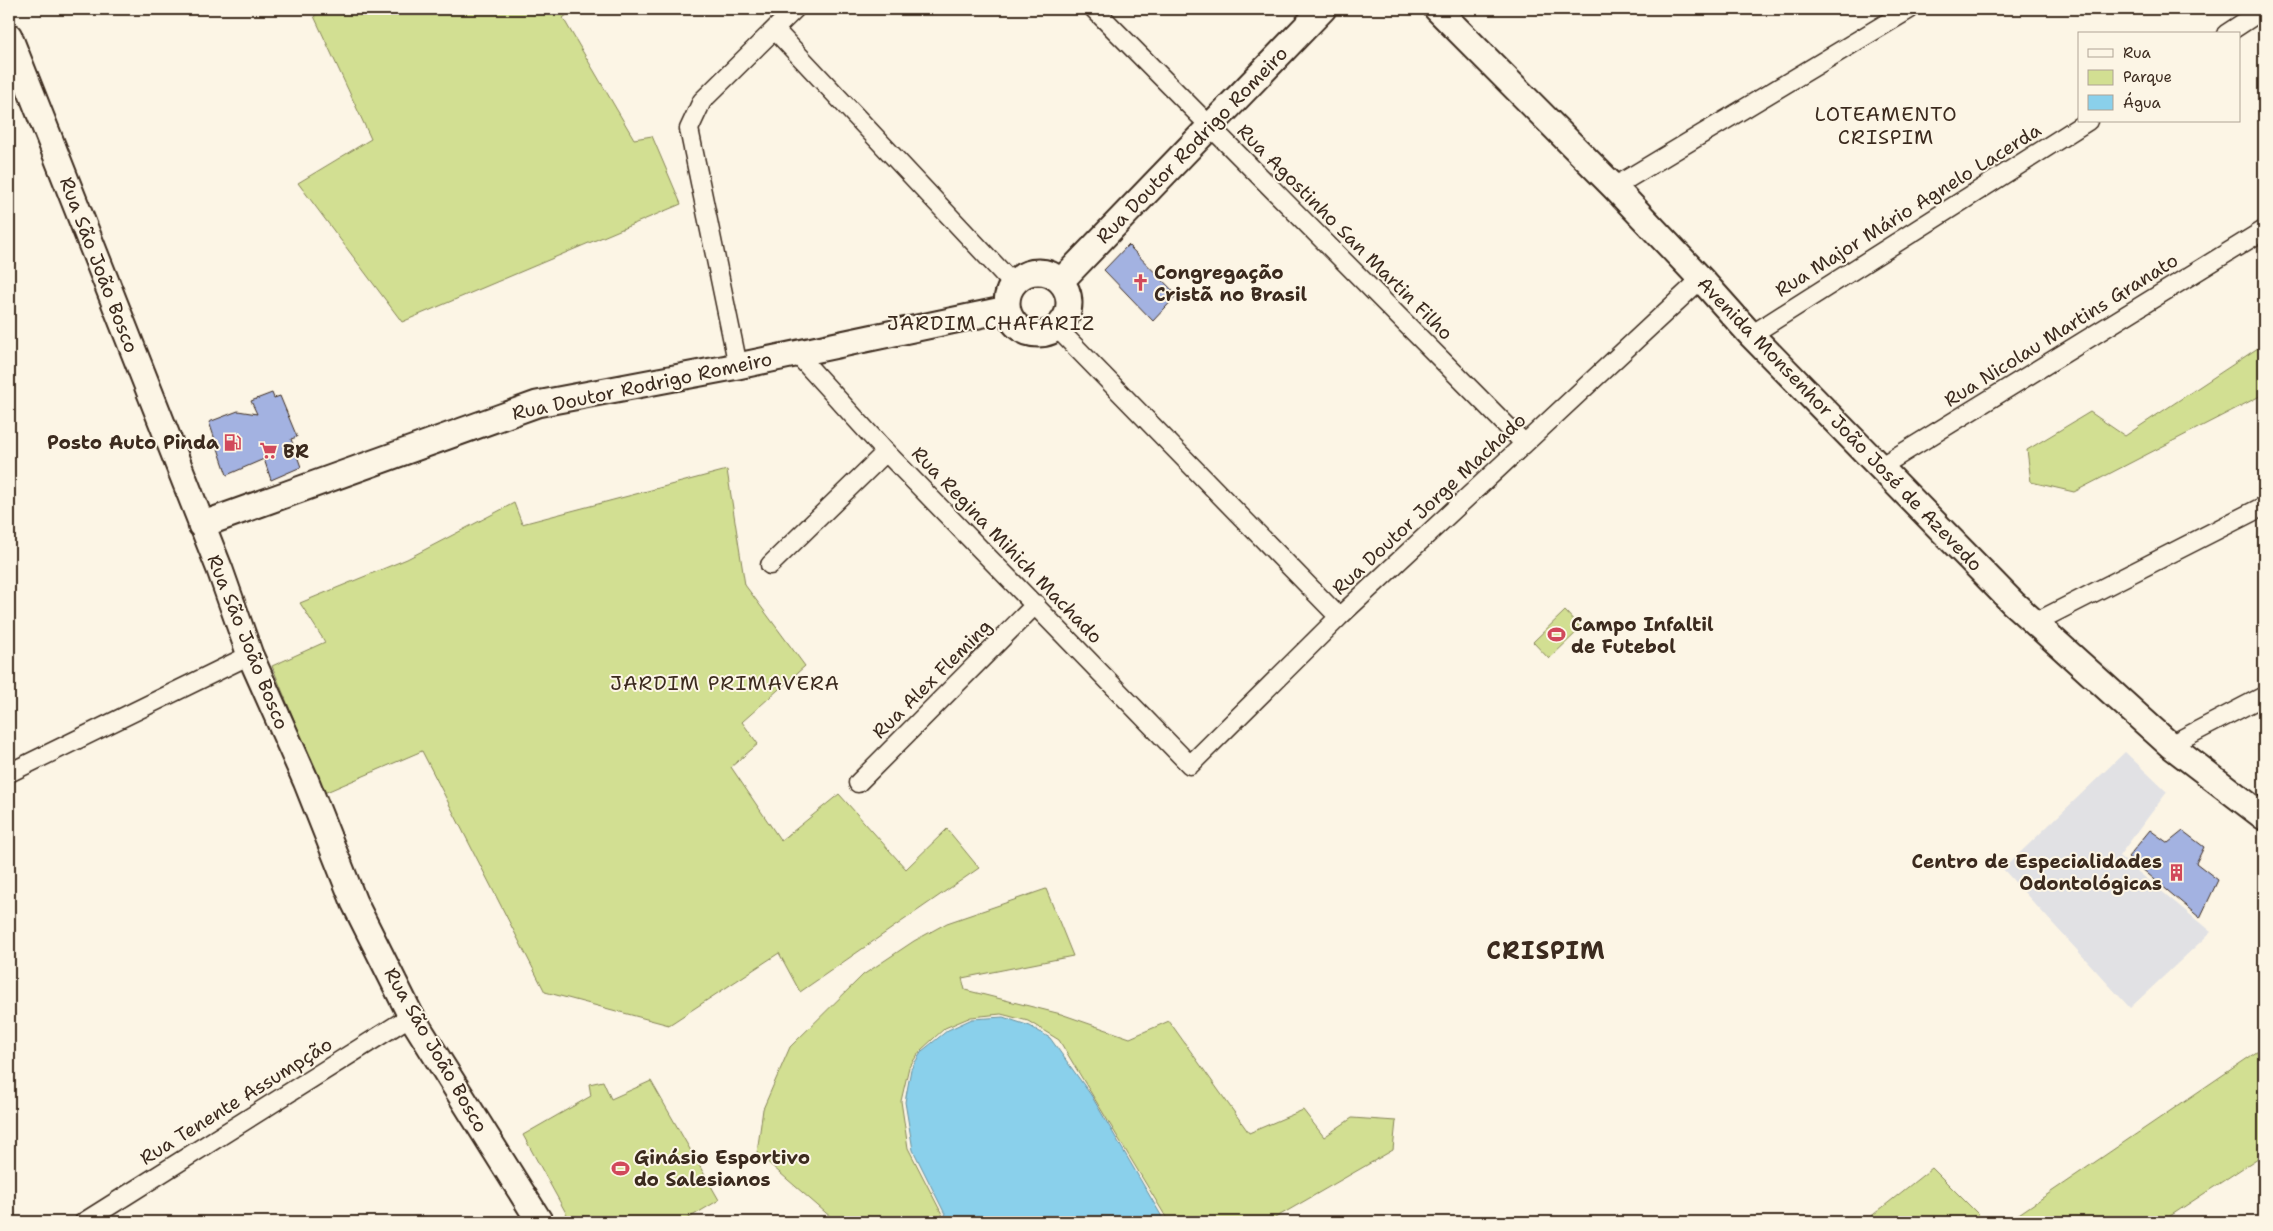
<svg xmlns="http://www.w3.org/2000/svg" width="2273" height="1231" font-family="'Shantell Sans',sans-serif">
	<rect width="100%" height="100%" fill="#fcf5e5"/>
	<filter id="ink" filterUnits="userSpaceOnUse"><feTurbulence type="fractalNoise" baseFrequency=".02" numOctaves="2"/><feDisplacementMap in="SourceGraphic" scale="10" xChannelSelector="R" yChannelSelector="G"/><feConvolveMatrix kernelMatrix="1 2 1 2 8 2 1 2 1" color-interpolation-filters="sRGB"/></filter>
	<g filter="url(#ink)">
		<path fill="#e1e1e4" d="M2125,752L2167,792L2119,856L2211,932L2130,1008L2003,869Z"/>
		<path fill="#d2df92" stroke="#868458" d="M328,9H574L563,18L634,139L652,136L681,204L402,322L298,183L371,139L314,16Z
			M2264,344V394L2074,492L2031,482L2027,450L2090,412L2125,436Z
			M727,470L745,585L805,666L742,722L758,744L731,767L781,841L839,794L906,869L947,829L979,868L800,992L779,953L669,1025L545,992L422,751L324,793L272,666L325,642L300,603L407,559L514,503L522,524Z
			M1565,611L1581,628L1549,659L1533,642Z
			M1046,889L1073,956L962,978L965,990L1061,1014L1130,1038L1169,1021L1249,1133L1303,1110L1324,1137L1352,1118L1396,1121L1393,1150L1268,1222H1169L1059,1040L1028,1021L1001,1014L971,1017L945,1028L921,1050L909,1067L901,1101L908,1148L946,1222H828L833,1219L757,1153L763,1109L790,1047L863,975L914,941L947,923Z
			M2264,1047V1154L2161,1222H2007Z
			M603,1081L611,1099L651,1081L719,1200L682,1222H571L523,1135L591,1096L589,1084Z
			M1932,1168L1986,1222H1864Z"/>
		<path fill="#8ad0eb" stroke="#6a8e99" d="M1003,1017L1030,1026L1050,1038L1091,1095L1165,1222H949L913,1150L905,1102L911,1069L922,1051L948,1030L972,1019Z"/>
		<path fill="#a3b2e1" stroke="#3b2a1e" d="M1128,245L1177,295L1153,321L1104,270Z
			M272,393L274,398L280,396L297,437L291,439L301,467L271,480L264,459L227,475L209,422L238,411L257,414L251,401Z
			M2150,830L2168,843L2183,831L2204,847L2196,863L2218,880L2200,918L2128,857Z"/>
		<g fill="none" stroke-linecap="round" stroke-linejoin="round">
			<defs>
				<path id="street" d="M1094,9L1524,443
					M775,30L1013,284
					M2226,34L2264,9
					M1614,187L1910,9
					M1057,328L1339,617
					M1751,335L2088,121
					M796,353L886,452L1190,765L1339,617L1701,279
					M738,366L689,129L702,101L795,9
					M1880,467L2264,230
					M770,565L886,452
					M2036,622L2264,506
					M2170,745L2264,696
					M9,773L250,655
					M858,783L1036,604
					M84,1222L411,1016"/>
				<path id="secondary" d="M1437,9L1614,187L1701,279L1751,335L2013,603L2170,745L2264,817
					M9,36L220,570L250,655L306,781L354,902L411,1016L540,1222
					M1007 303a31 31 0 1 1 62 0a31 31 0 1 1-62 0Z
					M1061,281L1323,9
					M201,525L537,404L738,366L1007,309"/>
			</defs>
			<use href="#street" stroke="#3b2a1e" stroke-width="21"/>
			<use href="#secondary" stroke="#3b2a1e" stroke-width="29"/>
			<use href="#street" stroke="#fcf5e5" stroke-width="18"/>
			<use href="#secondary" stroke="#fcf5e5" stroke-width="25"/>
		</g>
	</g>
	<defs>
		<symbol id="church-bare" viewBox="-9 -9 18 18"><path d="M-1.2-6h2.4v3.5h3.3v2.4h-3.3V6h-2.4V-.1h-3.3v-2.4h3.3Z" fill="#d1495b" stroke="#fcf5e5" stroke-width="2.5" paint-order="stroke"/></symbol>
		<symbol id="fuel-bare" viewBox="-9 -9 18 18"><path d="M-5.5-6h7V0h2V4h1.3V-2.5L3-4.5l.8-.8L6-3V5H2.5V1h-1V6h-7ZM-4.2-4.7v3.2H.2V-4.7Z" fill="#d1495b" stroke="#fcf5e5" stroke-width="2.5" paint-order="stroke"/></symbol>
		<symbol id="supermarket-bare" viewBox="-9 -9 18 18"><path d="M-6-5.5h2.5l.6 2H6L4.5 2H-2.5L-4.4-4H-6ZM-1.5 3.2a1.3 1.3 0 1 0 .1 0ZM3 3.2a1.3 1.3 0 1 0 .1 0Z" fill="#d1495b" stroke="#fcf5e5" stroke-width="2.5" paint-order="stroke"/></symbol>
		<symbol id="stadium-bare" viewBox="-9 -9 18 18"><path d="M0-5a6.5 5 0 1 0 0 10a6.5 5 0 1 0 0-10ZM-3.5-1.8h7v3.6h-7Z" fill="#d1495b" stroke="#fcf5e5" stroke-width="2.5" paint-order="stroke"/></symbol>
		<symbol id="building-bare" viewBox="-9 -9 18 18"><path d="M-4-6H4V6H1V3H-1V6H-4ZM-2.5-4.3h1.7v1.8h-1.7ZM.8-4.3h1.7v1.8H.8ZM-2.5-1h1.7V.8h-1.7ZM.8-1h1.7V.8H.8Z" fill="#d1495b" stroke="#fcf5e5" stroke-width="2.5" paint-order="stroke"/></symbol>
	</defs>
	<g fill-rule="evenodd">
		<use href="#church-bare" x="1128" y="270" width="25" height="25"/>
		<use href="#fuel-bare" x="220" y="430" width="25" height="25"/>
		<use href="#supermarket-bare" x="256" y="438" width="25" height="25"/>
		<use href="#stadium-bare" x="1544" y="622" width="25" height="25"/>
		<use href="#building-bare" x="2164" y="860" width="25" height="25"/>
		<use href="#stadium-bare" x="608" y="1156" width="25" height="25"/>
	</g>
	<g text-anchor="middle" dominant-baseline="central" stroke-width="4" stroke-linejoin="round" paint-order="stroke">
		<g font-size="19" fill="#3b2a1e" stroke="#fcf5e5">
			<text transform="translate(1192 145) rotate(-46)">Rua Doutor Rodrigo Romeiro</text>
			<text transform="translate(1908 210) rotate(-32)">Rua Major Mário Agnelo Lacerda</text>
			<text transform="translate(1345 232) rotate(45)">Rua Agostinho San Martin Filho</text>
			<text transform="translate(99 265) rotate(69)">Rua São João Bosco</text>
			<text transform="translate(2061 330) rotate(-32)">Rua Nicolau Martins Granato</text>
			<text transform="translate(642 386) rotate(-12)">Rua Doutor Rodrigo Romeiro</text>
			<text transform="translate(1840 424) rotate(46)">Avenida Monsenhor João José de Azevedo</text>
			<text transform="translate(1429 504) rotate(-43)">Rua Doutor Jorge Machado</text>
			<text transform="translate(1007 545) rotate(46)">Rua Regina Mihich Machado</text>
			<text transform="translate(248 642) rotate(68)">Rua São João Bosco</text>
			<text transform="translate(932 679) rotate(-45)">Rua Alex Fleming</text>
			<text transform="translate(436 1050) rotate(60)">Rua São João Bosco</text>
			<text transform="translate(236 1101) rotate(-32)">Rua Tenente Assumpção</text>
		</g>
		<g font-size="19" font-weight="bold" fill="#3b2a1e" stroke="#fcf5e5" text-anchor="start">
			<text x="1154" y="272">Congregação<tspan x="1154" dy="22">Cristã no Brasil</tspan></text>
			<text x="219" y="442" text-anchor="end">Posto Auto Pinda</text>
			<text x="283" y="451">BR</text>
			<text x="1571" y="624">Campo Infaltil<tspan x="1571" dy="22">de Futebol</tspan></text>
			<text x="2162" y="861" text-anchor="end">Centro de Especialidades<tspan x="2162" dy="22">Odontológicas</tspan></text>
			<text x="634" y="1157">Ginásio Esportivo<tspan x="634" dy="22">do Salesianos</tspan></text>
		</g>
		<g font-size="20" letter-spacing="1" fill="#3b2a1e" stroke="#fcf5e5">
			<text x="1886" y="114">LOTEAMENTO<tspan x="1886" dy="23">CRISPIM</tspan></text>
			<text x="991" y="323">JARDIM CHAFARIZ</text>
			<text x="725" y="683">JARDIM PRIMAVERA</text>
		</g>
		<g font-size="24" font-weight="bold" letter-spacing="1" fill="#3b2a1e" stroke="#fcf5e5">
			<text x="1546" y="951">CRISPIM</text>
		</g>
	</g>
	<rect width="2273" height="1231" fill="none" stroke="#fcf5e5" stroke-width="30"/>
	<rect x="15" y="15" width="2243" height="1201" fill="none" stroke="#3b2a1e" stroke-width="2" filter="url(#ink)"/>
	<rect x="2078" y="32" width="162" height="90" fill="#fcf5e5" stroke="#afa495"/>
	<rect x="2088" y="49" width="25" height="8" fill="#fcf5e5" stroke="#afa495"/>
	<text x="2123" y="58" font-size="15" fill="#3b2a1e">Rua</text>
	<rect x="2088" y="70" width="25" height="15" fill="#d2df92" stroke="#afa495"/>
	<text x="2123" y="82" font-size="15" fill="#3b2a1e">Parque</text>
	<rect x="2088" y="95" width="25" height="15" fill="#8ad0eb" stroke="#afa495"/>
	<text x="2123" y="108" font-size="15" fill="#3b2a1e">Água</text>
</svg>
